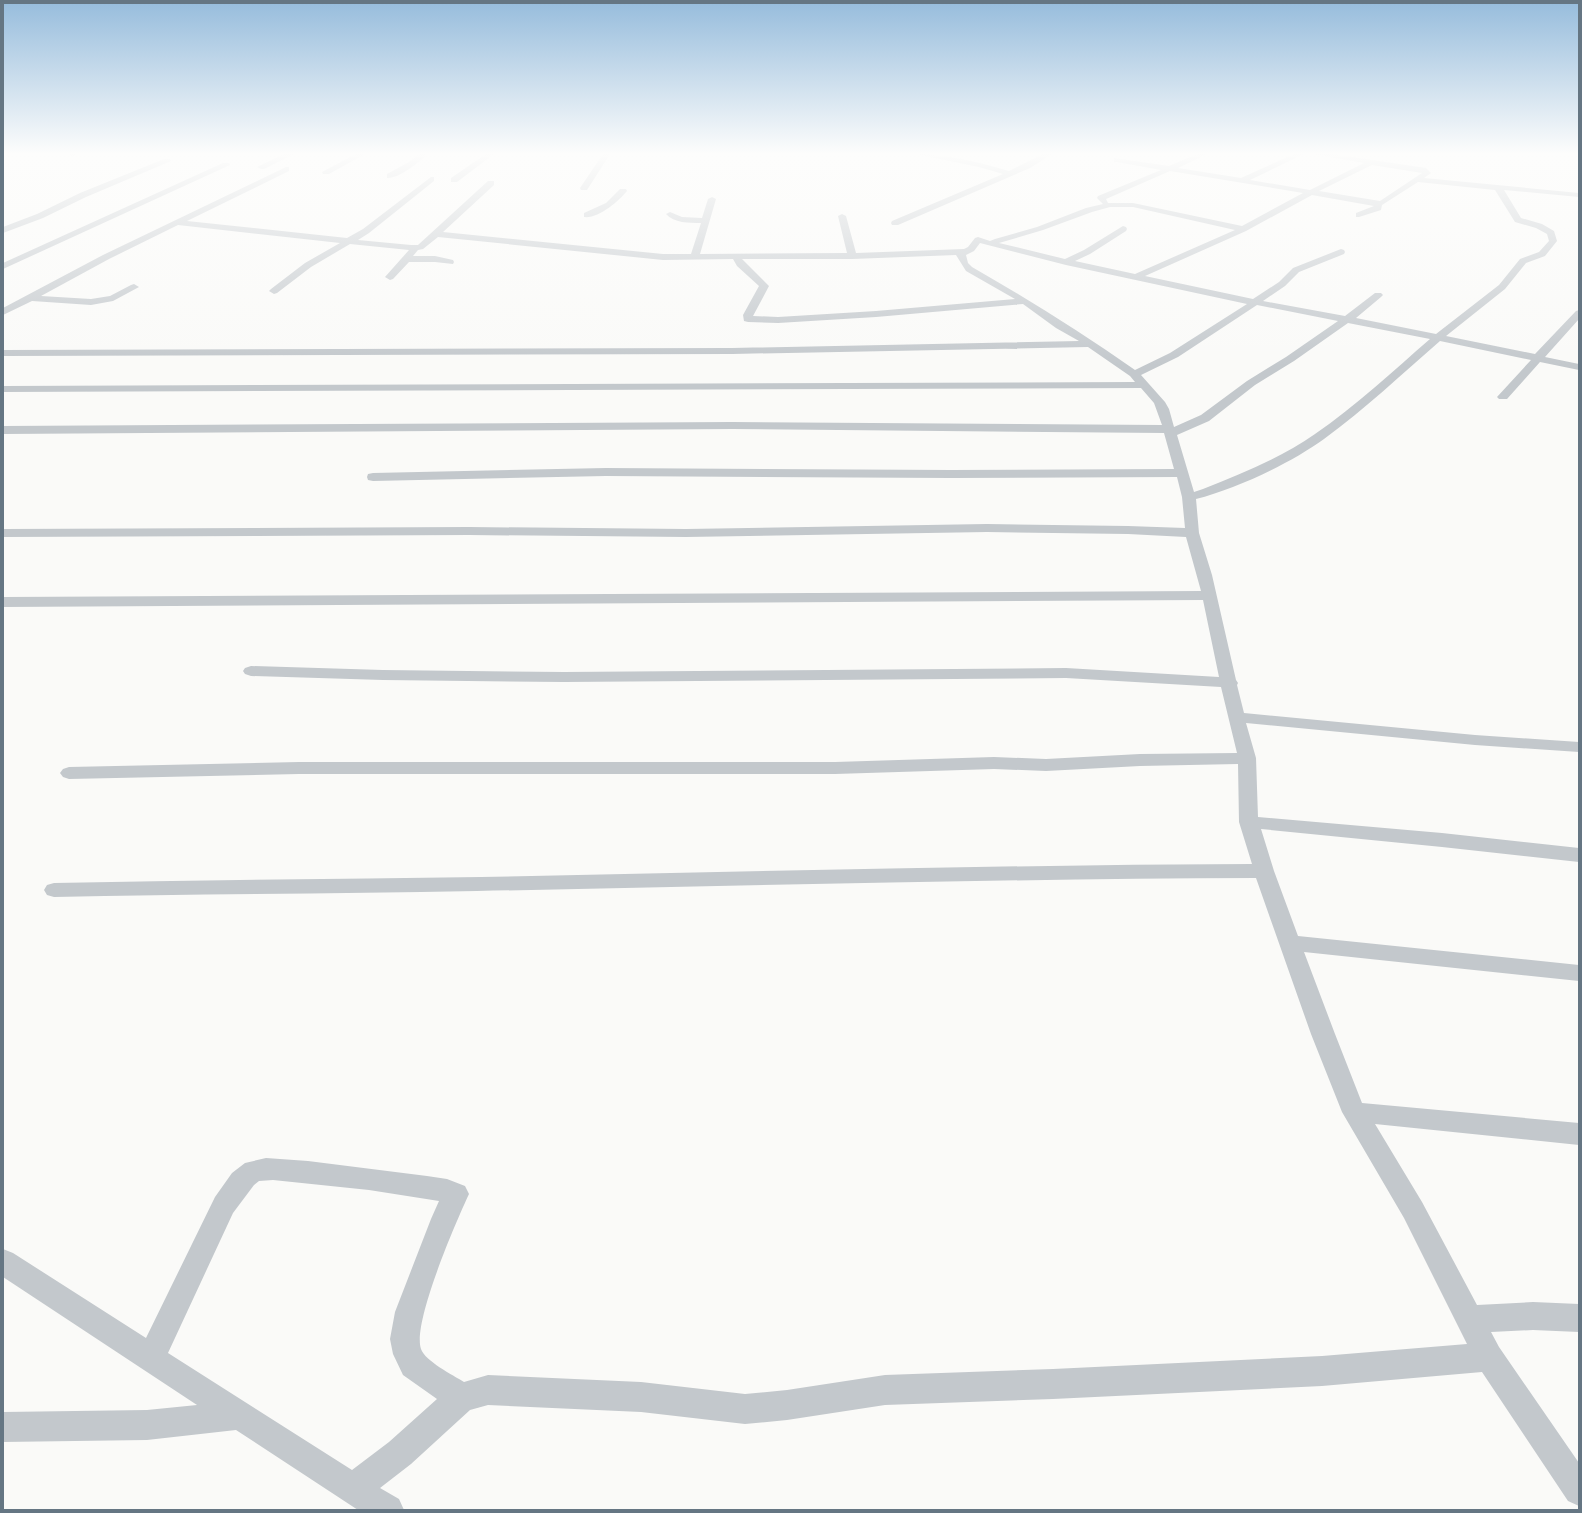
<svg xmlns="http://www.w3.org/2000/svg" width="1582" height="1513" font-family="'Archivo Narrow',sans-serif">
	<rect width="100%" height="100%" fill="#fafaf8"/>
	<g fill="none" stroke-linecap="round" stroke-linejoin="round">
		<path fill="#c3c8cc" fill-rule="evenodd" d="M70,154H77L73,157L71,156Z
			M284,154H294L264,169H261L257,167Z
			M356,154H365L329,174H323L322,172Z
			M419,154H427C420,162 398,179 387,178V174L409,162Z
			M486,154H494L457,182H451V178Z
			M603,154H610L587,190H581L580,188Z
			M915,154C947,154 978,162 1009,171L1043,154H1052L1030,168L898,225H892L891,223L892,221L1003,174L979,167Z
			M1197,154H1207L1178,168L1241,178L1294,154H1304L1250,180L1310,190L1364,163L1313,154H1332L1426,168L1431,173L1424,178L1579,193V197L1504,190L1521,218L1542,224L1554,231L1557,241L1545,256L1526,263L1505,289L1446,336L1535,354L1576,311L1579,310V319L1545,357L1579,364V370L1540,362L1507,399H1499L1497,397L1531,360L1440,341C1402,374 1365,409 1324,439C1291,463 1236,489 1196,499L1199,533L1212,575L1236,680L1238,683L1237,685L1244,713L1475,735L1579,742V752L1475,745L1246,723L1256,758L1258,817L1442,833L1579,848V862L1442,847L1261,829L1274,871L1298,936L1579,965V981L1304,952L1335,1034L1362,1103L1579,1123V1145L1375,1124L1422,1202L1477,1305L1533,1302L1579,1304V1332L1533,1330L1491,1332L1499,1347L1579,1463V1506L1568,1501L1482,1372L1322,1386L1053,1399L885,1405L787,1420L745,1424L641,1412L488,1405L470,1410L411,1464L380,1488L399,1499L404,1510H358L236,1430L147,1440L3,1442V1412L147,1410L197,1405L3,1277V1249L13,1253L146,1338L215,1197L232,1173L245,1163L266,1158L308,1161L427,1176L447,1179L465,1186L469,1194C456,1222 412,1323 421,1349C425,1361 453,1375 464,1382L488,1375L641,1382L745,1394L787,1390L885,1375L1053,1369L1322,1356L1467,1344L1404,1218L1342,1112L1311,1034L1256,878C997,879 737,886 477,891C336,894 195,894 54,897L47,895L44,890L47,885L54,883C196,880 339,879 481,877C738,872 995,865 1252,864L1239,822L1238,764L1140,766L1046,771L994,769L835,774H299L69,779L63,777L60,773L63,769L69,767L299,762H835L994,757L1046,759L1140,754L1237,753L1221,687L1066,678L564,682L383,680L251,676L245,674L243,671L245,668L251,666L383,670L564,672L1066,668L1219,677L1203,600L3,607V597L1201,591L1186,537L1128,534L987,532L686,537L469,535L3,537V529L469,527L686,529L987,524L1128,526L1185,528L1182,497L1177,477L951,478L606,476L373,481L368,480L367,477L368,474L373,473L606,468L951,470L1174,469L1164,433L732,429L3,434V426L732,422L1162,425L1154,403L1141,388L3,392V386L1135,382L1130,376L1088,347L732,354L3,356V350L732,348L1079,341L1056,328L1023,304L876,317L778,323L748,322L744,321L743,315L759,286L737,266L733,259L663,260L438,237L423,249L418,250L413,256H435L453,260L454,262L453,264L435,262H409L393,279L390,280L385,277L409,250L350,244L311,267L277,293L274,294L269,291L271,289L305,263L340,243L178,225L109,259L41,296L91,299L110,296L131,285L134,284L139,287L113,301L91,305L32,301L3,315V308L103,255L286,167H289V171L187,221L347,238L363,229L431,177H434V181L369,233L358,240L411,245H418L488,181H494V185L443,232L663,254H691L701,223C689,223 674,223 666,214L670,212L682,217L702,218L708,199L712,197L716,199L700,254L847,253L838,216L842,214L846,216L856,253L964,249L968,247L975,238L978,237L990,241L995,239L1037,227L1086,208L1103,204L1097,198L1098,196L1161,170L1117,162H1114V158L1169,166ZM1372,165L1422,173L1380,201L1319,191ZM1170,171L1303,193L1242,226L1133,203H1108L1106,199ZM1418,182L1495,190L1515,222L1536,228L1547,234L1549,241L1539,252L1520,259L1499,285L1436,334L1356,318L1381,297L1383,295L1381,293H1375L1345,316L1263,301L1285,286L1299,272L1344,254L1345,252L1344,250L1341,249L1293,268L1279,282L1253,299L1145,276L1246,231L1312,195L1374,206L1356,213V217H1359L1381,210L1382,205ZM1110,207H1133L1235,230L1135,274L1075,261L1090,254L1126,231L1127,229L1126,227L1123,226L1084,250L1065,259L999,243L1043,230L1092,212ZM980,243L1066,265L1247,304L1170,353L1135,370C1082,333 1028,299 972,267L968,263L966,255L974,251ZM956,255L966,271L1015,299L876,311L778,317L753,316L769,286L742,259H852ZM1257,305L1338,321L1286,357L1247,381L1201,415L1174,427L1169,409L1165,402L1141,375L1178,357ZM1348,323L1430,339C1393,371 1356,406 1315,434C1281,458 1242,473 1203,489L1194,492L1177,435L1209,421L1255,385L1294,361ZM273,1180L369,1190L439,1201L431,1219L395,1312L390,1339L393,1354L403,1375L437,1399L389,1442L352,1470L168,1353L233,1213L254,1185L259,1181Z
			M164,159H170L171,161L86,197L43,218L3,233V227L37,214L80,193Z
			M223,163H229L230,165L3,269V263Z
			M620,189H626L627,191C619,201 598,219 584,217V213L606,203Z"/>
	</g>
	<linearGradient id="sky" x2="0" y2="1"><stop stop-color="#96bcdc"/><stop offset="0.42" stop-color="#fdfdfc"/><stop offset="1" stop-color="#fdfdfc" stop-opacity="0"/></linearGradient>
	<rect width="1582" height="366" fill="url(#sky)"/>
	<rect width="1582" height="1513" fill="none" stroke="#657683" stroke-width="8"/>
</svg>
